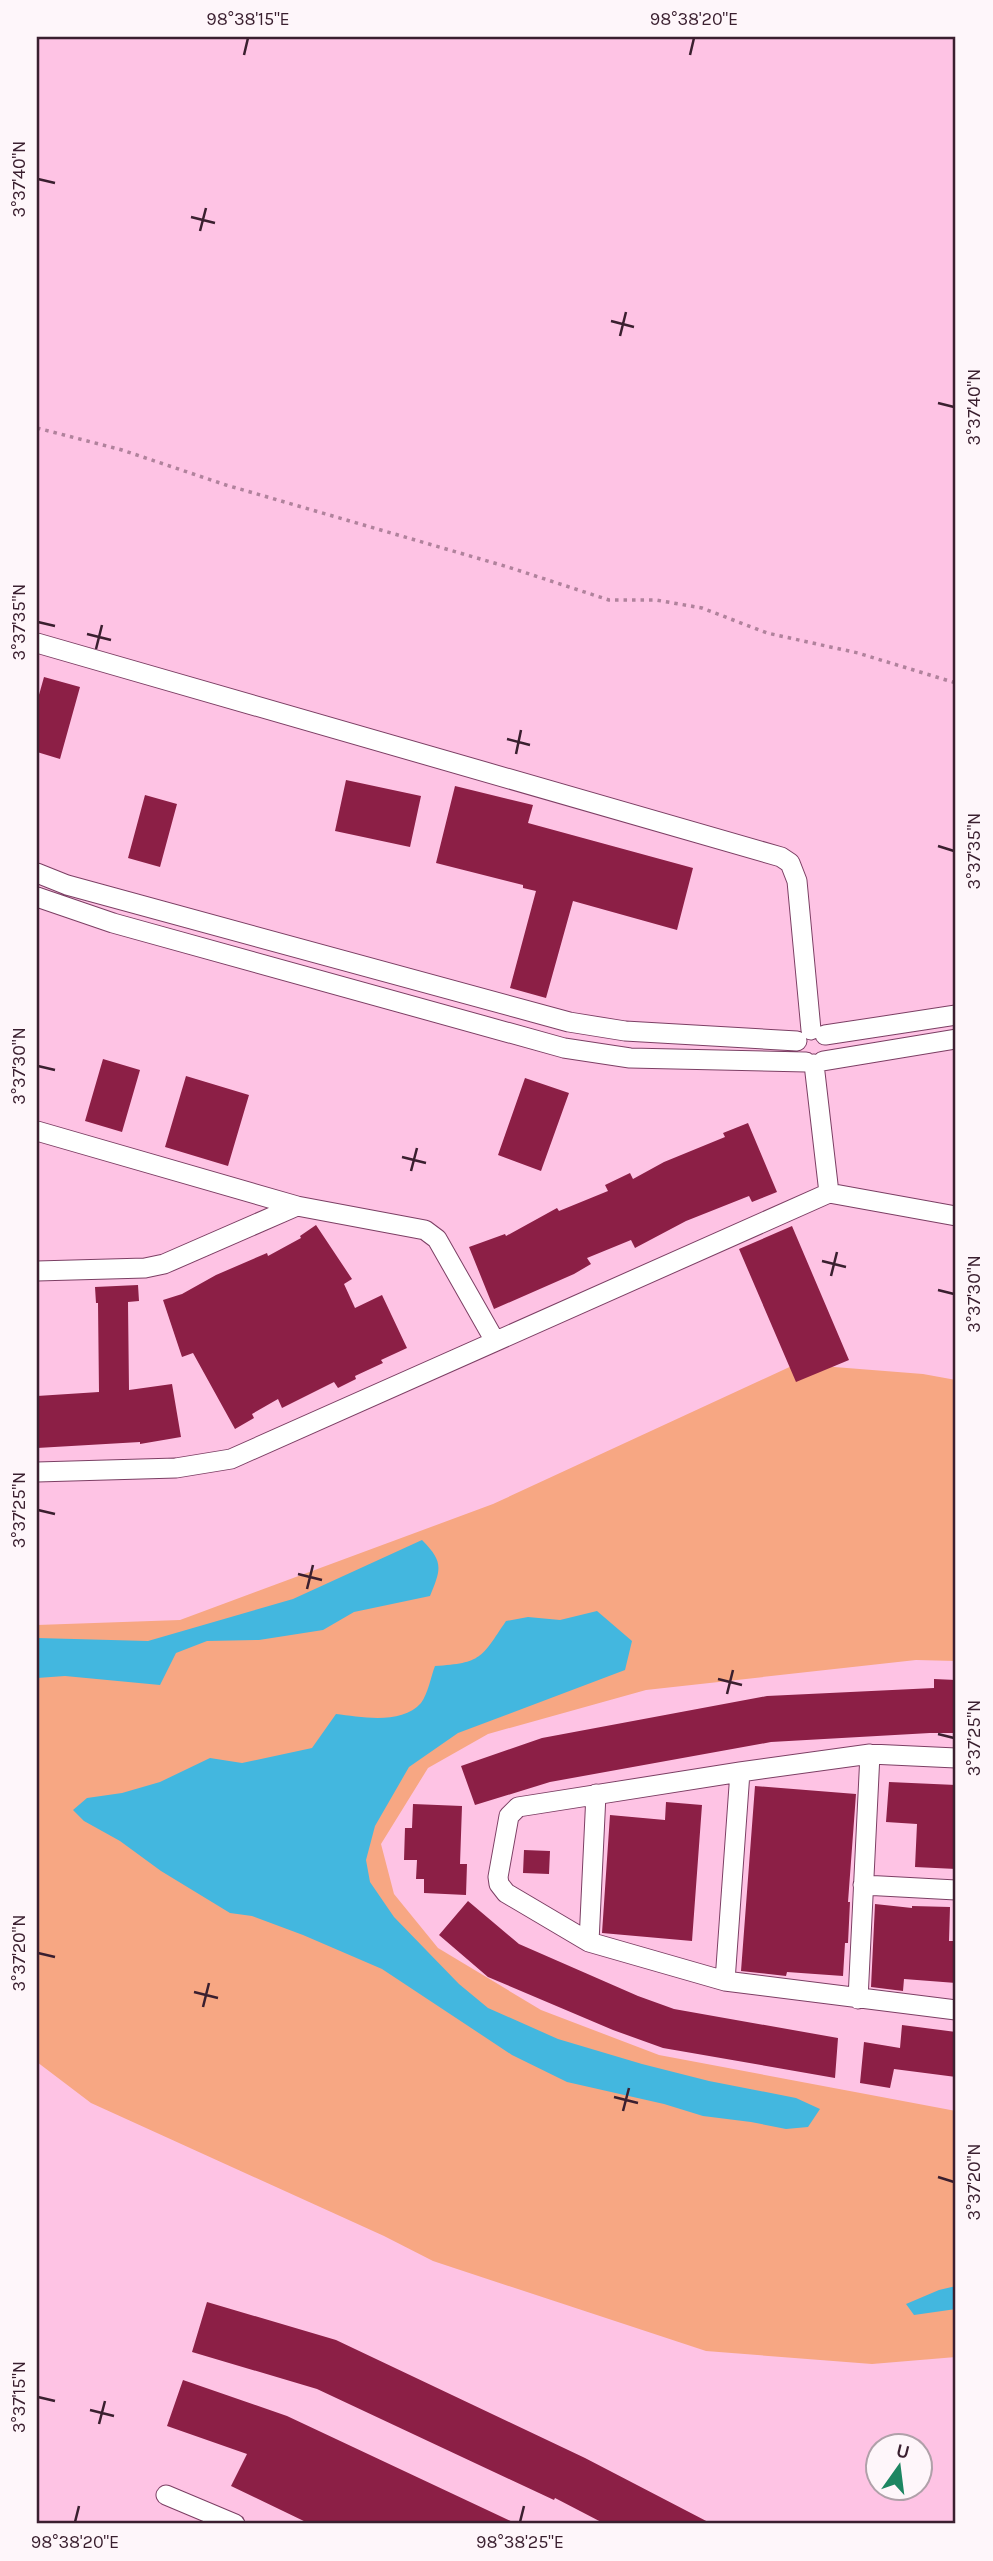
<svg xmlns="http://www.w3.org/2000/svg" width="993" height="2561" font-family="Karla,sans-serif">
	<rect width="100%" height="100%" fill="#fec3e4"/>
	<path fill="#f7a783" d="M796,1364L923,1374L956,1380V1661L916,1660L646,1690L488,1734L428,1768L381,1844L394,1894L438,1948L541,2010L659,2055L956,2111V2357L872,2364L706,2351L433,2261L384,2236L91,2103L37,2062V1625L180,1620L493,1504Z"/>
	<path fill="#43b7df" d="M422,1540C444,1562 441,1569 430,1596L354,1612L323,1630L259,1640L207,1641L176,1653L160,1685L65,1676L37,1678V1638L148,1641L293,1599Z
		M597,1611L632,1641L625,1670L458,1733L409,1767L375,1826L366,1860L370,1882L394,1917L459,1984L488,2008L558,2039L642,2064L709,2081L796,2098L820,2109L808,2127L786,2129L751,2122L703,2116L664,2104L567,2082L512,2055L382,1969L303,1935L252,1916L230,1913L161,1871L120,1841L84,1821L73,1810L87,1798L122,1793L160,1782L210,1758L242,1763L312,1748L336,1714C361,1717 402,1725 421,1703C428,1694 431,1676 435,1666C482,1663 481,1658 506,1621L528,1617L560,1620Z
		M956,2286V2309L914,2315L906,2304L939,2290Z"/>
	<path fill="#8c1f46" d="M44,677L80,687L60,759L37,752V702Z
		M346,780L421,796L410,847L335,831Z
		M455,786L533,805L528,823L693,868L677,930L573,901L546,998L510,988L536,891L523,888V885L436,863Z
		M145,795L177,804L160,867L128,858Z
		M103,1059L140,1070L122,1132L85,1121Z
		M186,1076L249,1095L228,1166L165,1147Z
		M525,1078L569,1093L541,1171L498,1155Z
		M748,1123L777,1192L752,1202L749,1196L686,1221L635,1248L631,1240L587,1258L591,1264L574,1274L494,1309L469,1247L505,1234L506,1236L557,1208L559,1211L608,1191L605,1185L630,1173L633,1179L664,1162L725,1137L723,1133Z
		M316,1225L352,1279L344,1284L355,1308L382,1295L407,1348L381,1360L383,1363L355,1376L356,1379L338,1388L334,1382L282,1408L278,1399L252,1414L254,1418L235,1429L193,1353L182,1357L163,1300L182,1294L216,1275L267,1253L268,1256L301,1238L300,1236Z
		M792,1226L849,1360L796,1382L739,1249Z
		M138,1285L139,1301L128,1302L129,1390L172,1384L181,1437L140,1444V1442L37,1448V1396L99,1392L98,1303H96L95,1287Z
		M934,1679L956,1680V1733H930L771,1742L550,1782L475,1805L461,1766L542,1738L767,1696L934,1688Z
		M889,1782L956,1785V1869L915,1867L917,1824L886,1822Z
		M755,1786L856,1794L848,1902H850L848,1943H845L843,1976L787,1972L786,1976L741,1971Z
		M666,1802L702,1805L692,1941L602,1933L610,1815L665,1820Z
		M413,1804L462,1806L460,1864H467L466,1895L424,1893V1879H416L417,1860H404L405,1828H412Z
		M524,1850L550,1851L549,1874L523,1873Z
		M468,1901L519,1944L638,1996L674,2009L838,2038L835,2078L663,2048L613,2030L488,1977L439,1935Z
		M875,1904L912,1908V1906L950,1907L949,1941H956V1983L904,1979L903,1991L871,1987Z
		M902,2025L956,2032V2077L894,2069L890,2088L860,2083L864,2042L900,2048Z
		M207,2302L336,2340L585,2458L712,2524H605L555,2498L554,2500L317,2389L192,2352Z
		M183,2380L287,2416L517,2524H310L231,2486L247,2454L167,2426Z"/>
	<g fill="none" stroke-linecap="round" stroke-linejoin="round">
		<defs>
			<path id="street" d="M37,643L781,857L790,863L797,881L811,1030
				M37,873L67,885L569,1022L625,1031L797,1041
				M37,897L113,923L564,1048L630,1058L806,1062
				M825,1035L956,1015
				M823,1061L956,1039
				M814,1064L829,1193
				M37,1131L297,1206L425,1230L437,1239L495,1341
				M37,1271L145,1268L164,1264L297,1206
				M37,1472L176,1468L231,1459L829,1193L956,1216
				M956,1758L870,1754L740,1772L518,1807L509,1816L498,1877L499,1884L506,1893L589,1942L725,1981L956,2010
				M863,1885L956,1890
				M589,1942L596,1794
				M725,1981L740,1772
				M858,1999L870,1754
				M166,2495L235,2524"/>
		</defs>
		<use href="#street" stroke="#7c3f64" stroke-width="21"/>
		<path stroke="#b0829c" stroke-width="3.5" stroke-dasharray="3.5 5" stroke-linecap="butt" d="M37,428L122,450L226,485L508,567L609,600H656L702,608L767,633L858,653L956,683"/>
		<use href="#street" stroke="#fff" stroke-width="19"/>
	</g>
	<path fill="none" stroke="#3a1f2f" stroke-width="2.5" d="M244,55L248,38M690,55L694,38M38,179L55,183M191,217L215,223M200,231L206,208M611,321L634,327M620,336L626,312M938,403L954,407M38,622L55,626M87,634L111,640M96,649L102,625M507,739L530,745M516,754L521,730M938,846L954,851M38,1066L55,1070M402,1157L426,1163M411,1171L417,1148M822,1261L846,1267M831,1276L837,1252M938,1290L954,1294M38,1510L55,1514M298,1574L322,1580M307,1589L313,1565M718,1679L742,1685M727,1694L733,1670M938,1734L954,1738M38,1953L55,1957M194,1992L218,1998M203,2007L209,1983M614,2097L638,2103M623,2111L629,2088M938,2177L954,2182M38,2397L55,2401M90,2410L114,2416M99,2424L105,2401M75,2522L79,2506M520,2522L524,2506"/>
	<rect width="993" height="2561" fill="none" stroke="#fef6fa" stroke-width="77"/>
	<g transform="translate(899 2467) rotate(14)"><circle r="33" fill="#fef6fa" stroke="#b0a0a9" stroke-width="2"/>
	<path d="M0-5L12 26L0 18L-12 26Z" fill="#1d8662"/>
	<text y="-10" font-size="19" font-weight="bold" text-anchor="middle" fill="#3a1f2f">U</text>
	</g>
	<rect x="38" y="38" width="916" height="2484" fill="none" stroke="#3a1f2f" stroke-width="2.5"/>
	<g font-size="18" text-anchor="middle" fill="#3a1f2f">
		<text x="248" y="25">98°38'15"E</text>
		<text x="694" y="25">98°38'20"E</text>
		<text transform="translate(19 179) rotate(-90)" y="6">3°37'40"N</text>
		<text transform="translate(974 407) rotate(-90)" y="6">3°37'40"N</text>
		<text transform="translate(19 622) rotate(-90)" y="6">3°37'35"N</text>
		<text transform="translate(974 851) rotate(-90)" y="6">3°37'35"N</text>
		<text transform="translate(19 1066) rotate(-90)" y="6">3°37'30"N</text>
		<text transform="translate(974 1294) rotate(-90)" y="6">3°37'30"N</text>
		<text transform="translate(19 1510) rotate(-90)" y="6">3°37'25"N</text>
		<text transform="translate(974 1738) rotate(-90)" y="6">3°37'25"N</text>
		<text transform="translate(19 1953) rotate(-90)" y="6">3°37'20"N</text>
		<text transform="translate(974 2182) rotate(-90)" y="6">3°37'20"N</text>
		<text transform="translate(19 2397) rotate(-90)" y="6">3°37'15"N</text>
		<text x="75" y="2548">98°38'20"E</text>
		<text x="520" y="2548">98°38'25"E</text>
	</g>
</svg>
